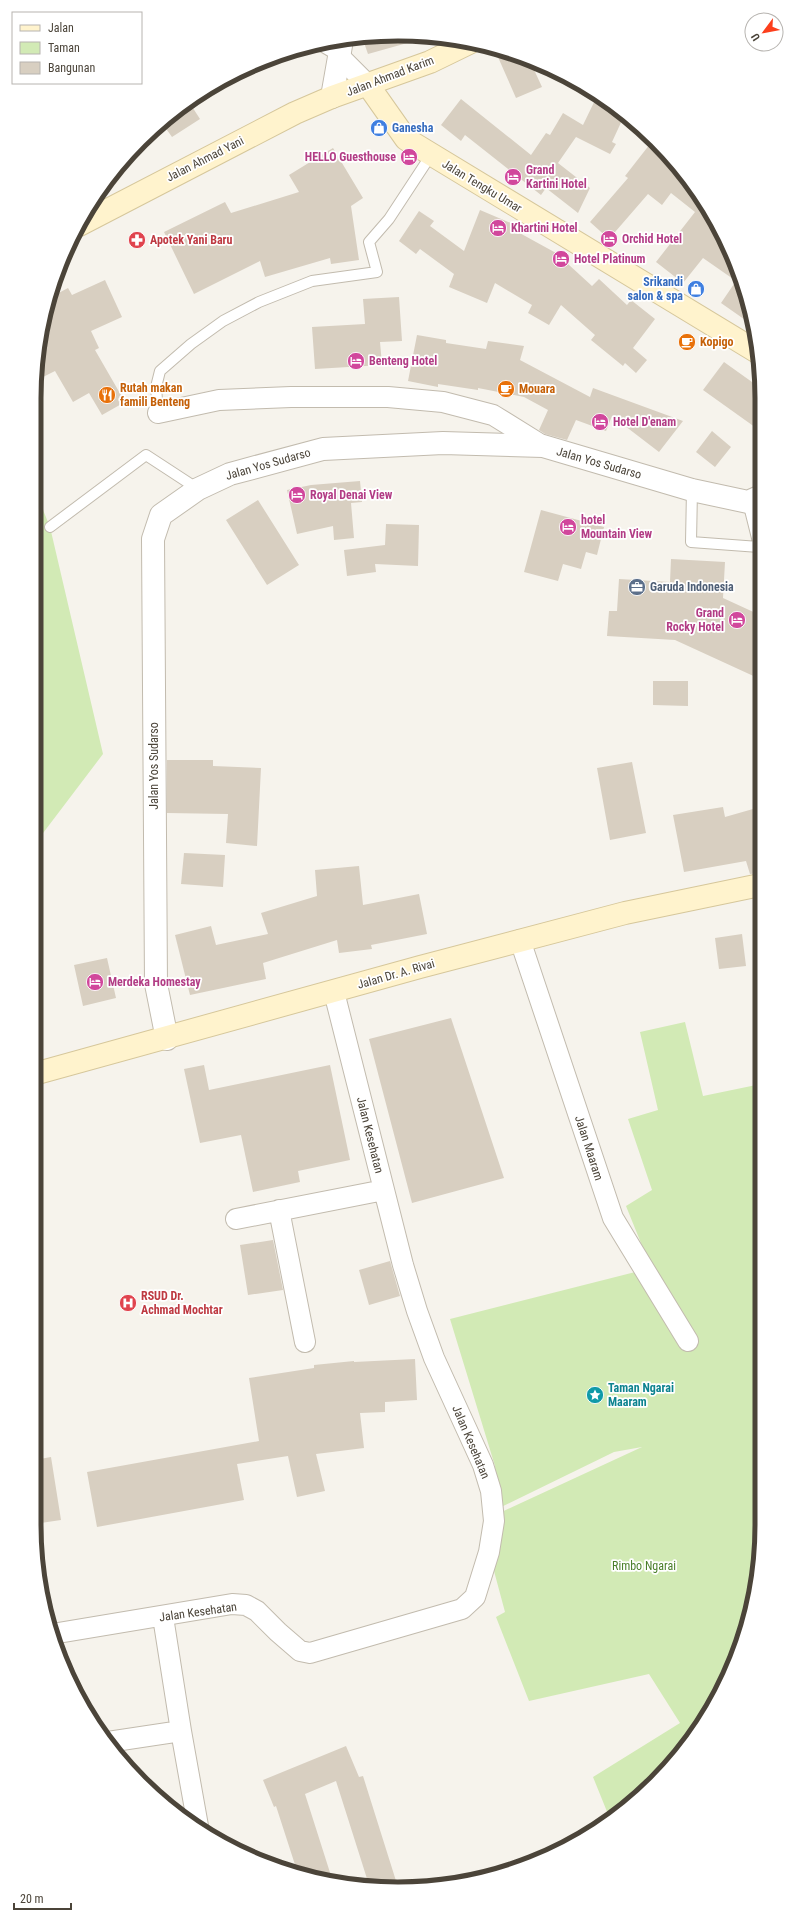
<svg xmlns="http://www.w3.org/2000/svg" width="796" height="1923" font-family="'Roboto Condensed',sans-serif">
	<rect width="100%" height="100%" fill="#f6f3ec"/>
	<path fill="#d2eab5" d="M34,488L50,527L103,754L34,845Z
		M685,1022L703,1096L761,1084L762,1525L743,1642L687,1747L610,1819L593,1777L680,1723L649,1674L529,1701L496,1617L505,1612L494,1571L477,1577L495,1515L642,1447L614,1452L497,1509L495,1466L450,1319L651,1268L626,1206L652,1190L628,1119L658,1110L640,1032Z"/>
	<path fill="#d8cfc1" d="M374,35L418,36V40L368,54L362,37Z
		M494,48L515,53L530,61L542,87L516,98Z
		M598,94L624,116L612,142L616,144L610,154L576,137L558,163L590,188L578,213L546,188L541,195L465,135L461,141L441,125L461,99L531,155L546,133L550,135L563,113L583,125Z
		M189,102L200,119L172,137L162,123L176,109Z
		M650,144L676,165L725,237L751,324L721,303L736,281L703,258L683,283L656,262L695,212L671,193L662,205L648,194L609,239L590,222L628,178L625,176Z
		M333,148L363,198L351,206L359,260L331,264L330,258L265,277L260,261L194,294L164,232L225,202L231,213L299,192L289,175Z
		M480,210L518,226L516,231L556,253L592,286L599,279L627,305L631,300L655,319L633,348L647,360L636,373L625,363L623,366L591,340L595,335L561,305L549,325L528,313L532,305L495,283L487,303L449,287L454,274L420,249L416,254L399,241L419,211L434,221L430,226L464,251Z
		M105,280L122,317L91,331L99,348L95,350L125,402L102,415L89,393L73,402L55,371L37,380L51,297L68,288L72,295Z
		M399,297L402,341L380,342L382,365L315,369L312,327L365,324L363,299Z
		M417,335L446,340V343L486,349L488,341L524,346L520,360L590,397L593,388L683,421L659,452L612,416L606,431L576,420L567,440L545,434L539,430L548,410L524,397L478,388V390L438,384V387L408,381Z
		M724,362L759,387V430L703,390Z
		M712,431L731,447L715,467L696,452Z
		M360,481L362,502L351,503L354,538L334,540L333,526L297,534L287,490L311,485Z
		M258,500L299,565L267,585L226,520Z
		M541,510L604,527L597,555L586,552L581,569L563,564L558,581L524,572Z
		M386,524L419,525L418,566L375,564L376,572L347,576L344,550L385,545Z
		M671,559L725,562L723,598L760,615V679L675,640L607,636L609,611H617L619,579L670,582Z
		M653,681H688V706L653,705Z
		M167,760H213V766L261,768L257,846L226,843L228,814L167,813Z
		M632,762L646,833L610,840L597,768Z
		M723,807L725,817L760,807V873L750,874L746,861L684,872L673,815Z
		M184,853L225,855L223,887L181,884Z
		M359,866L363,905L419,894L427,934L371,945L372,949L339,953L337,940L263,963L266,979L190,995L175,935L211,926L216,945L268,934L261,913L317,896L315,870Z
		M742,934L746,966L719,969L715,938Z
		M107,958L116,998L83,1006L74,965Z
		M451,1018L504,1178L412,1203L369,1039Z
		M204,1065L209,1090L330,1065L350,1160L298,1171L300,1182L253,1192L241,1135L200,1143L184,1069Z
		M273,1240L283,1290L248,1295L240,1245Z
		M390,1261L400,1296L369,1305L359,1270Z
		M415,1359L417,1400L385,1402V1412L360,1413L364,1448L316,1454L325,1491L297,1497L288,1456L237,1464L244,1500L97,1527L87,1472L259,1441L249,1378L314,1368V1365L354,1361V1362Z
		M51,1457L61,1520L34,1524V1460Z
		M346,1746L359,1777L363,1776L397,1884L369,1885L336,1781L305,1794L333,1882L298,1874L276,1806L274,1807L263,1780Z"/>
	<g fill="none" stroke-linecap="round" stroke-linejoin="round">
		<defs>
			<path id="service" d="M318,44L340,57
				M158,413L156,387L160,371L191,344L223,321L259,302L312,281L377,272L369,242L389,219L431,155
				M692,490L691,542L759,547
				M748,502L759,546
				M50,527L146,455L198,489"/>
			<path id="minor" d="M340,57L368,85
				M158,413L219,400L291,397H388L443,402L493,415L543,446
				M520,940L613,1218L688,1341
				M279,1210L305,1342
				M236,1219L384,1190
				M163,1617L181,1731L198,1826
				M52,1634L232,1604L246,1605L257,1611L278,1632L300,1651L310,1653L462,1609L475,1597L489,1552L494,1521L491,1491L483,1465L434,1358L417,1311L403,1265L334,992
				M108,1742L181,1731"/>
			<path id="tertiary" d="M332,97L342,40
				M167,1039L156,984L153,539L161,515L198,489L230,474L323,449L443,443L543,446L692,490L748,502L759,497"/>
			<path id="secondary" d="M368,85L406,139L759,353
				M79,225L295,113L332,97L430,62L469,43
				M34,1074L420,967L625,913L760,885"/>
		</defs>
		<use href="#service" stroke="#c2bbae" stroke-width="12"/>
		<use href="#minor" stroke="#c2bbae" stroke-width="22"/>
		<use href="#tertiary" stroke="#c2bbae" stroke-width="24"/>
		<use href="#secondary" stroke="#d6c79b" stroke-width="24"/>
		<use href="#service" stroke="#fff" stroke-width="10"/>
		<use href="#minor" stroke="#fff" stroke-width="20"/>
		<use href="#tertiary" stroke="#fff" stroke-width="22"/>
		<use href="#secondary" stroke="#fff3cd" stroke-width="22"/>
	</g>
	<defs>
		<symbol id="shop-disc" viewBox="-11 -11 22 22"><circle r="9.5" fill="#3f7fe0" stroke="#fff"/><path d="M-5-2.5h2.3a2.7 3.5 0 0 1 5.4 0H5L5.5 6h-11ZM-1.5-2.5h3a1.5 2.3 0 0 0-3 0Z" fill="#fff"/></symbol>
		<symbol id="hotel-disc" viewBox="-11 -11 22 22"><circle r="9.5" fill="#d1479c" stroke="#fff"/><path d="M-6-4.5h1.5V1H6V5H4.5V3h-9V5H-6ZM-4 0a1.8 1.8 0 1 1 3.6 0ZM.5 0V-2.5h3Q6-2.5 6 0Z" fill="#fff"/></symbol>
		<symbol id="pharmacy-disc" viewBox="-11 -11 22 22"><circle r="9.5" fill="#e0444e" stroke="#fff"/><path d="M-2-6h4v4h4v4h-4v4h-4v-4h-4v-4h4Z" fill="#fff"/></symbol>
		<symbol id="cafe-disc" viewBox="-11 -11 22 22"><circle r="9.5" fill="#e8710a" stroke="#fff"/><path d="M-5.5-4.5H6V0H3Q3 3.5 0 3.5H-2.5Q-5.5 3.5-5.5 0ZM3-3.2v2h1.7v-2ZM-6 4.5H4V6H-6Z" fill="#fff"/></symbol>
		<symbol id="restaurant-disc" viewBox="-11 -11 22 22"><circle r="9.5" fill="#e8710a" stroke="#fff"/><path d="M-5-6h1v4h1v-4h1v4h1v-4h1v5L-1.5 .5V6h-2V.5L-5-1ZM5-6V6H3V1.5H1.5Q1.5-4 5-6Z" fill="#fff"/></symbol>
		<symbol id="office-disc" viewBox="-11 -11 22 22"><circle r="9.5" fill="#5c6f8a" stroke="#fff"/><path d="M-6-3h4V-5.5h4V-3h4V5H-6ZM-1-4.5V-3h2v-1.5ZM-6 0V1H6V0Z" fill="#fff"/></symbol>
		<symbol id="hospital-disc" viewBox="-11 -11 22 22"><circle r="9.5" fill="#e0444e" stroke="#fff"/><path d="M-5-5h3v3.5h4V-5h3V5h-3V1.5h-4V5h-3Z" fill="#fff"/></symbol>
		<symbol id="sight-disc" viewBox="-11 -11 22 22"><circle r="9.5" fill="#0f9aa8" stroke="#fff"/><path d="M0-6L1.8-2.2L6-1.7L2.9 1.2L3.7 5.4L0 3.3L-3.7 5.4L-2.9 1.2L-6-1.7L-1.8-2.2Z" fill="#fff"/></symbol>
	</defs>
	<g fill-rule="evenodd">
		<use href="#shop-disc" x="369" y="118" width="20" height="20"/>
		<use href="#hotel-disc" x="399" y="147" width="20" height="20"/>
		<use href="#hotel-disc" x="503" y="167" width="20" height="20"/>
		<use href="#hotel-disc" x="488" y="218" width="20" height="20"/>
		<use href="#hotel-disc" x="599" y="229" width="20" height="20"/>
		<use href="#pharmacy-disc" x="127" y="230" width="20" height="20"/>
		<use href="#hotel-disc" x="551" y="249" width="20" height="20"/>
		<use href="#shop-disc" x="686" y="279" width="20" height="20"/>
		<use href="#cafe-disc" x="677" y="332" width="20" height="20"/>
		<use href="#hotel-disc" x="346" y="351" width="20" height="20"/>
		<use href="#cafe-disc" x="496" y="379" width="20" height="20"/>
		<use href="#restaurant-disc" x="97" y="385" width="20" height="20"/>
		<use href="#hotel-disc" x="590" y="412" width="20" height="20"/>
		<use href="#hotel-disc" x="287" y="485" width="20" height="20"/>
		<use href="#hotel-disc" x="558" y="517" width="20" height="20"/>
		<use href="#office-disc" x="627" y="577" width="20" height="20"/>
		<use href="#hotel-disc" x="727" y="610" width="20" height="20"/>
		<use href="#hotel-disc" x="85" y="972" width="20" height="20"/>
		<use href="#hospital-disc" x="118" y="1293" width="20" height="20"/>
		<use href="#sight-disc" x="585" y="1385" width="20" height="20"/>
	</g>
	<g text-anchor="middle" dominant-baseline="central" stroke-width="3.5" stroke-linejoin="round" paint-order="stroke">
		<g font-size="12" fill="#4b4439" stroke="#fff">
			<text transform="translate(390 76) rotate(-21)">Jalan Ahmad Karim</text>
			<text transform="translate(205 159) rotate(-27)">Jalan Ahmad Yani</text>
			<text transform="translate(482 186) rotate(31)">Jalan Tengku Umar</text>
			<text transform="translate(599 463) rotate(16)">Jalan Yos Sudarso</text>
			<text transform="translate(268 464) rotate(-16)">Jalan Yos Sudarso</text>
			<text transform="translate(154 766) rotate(-90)">Jalan Yos Sudarso</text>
			<text transform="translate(396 974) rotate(-16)">Jalan Dr. A. Rivai</text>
			<text transform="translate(370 1135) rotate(76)">Jalan Kesehatan</text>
			<text transform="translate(589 1148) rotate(72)">Jalan Maaram</text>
			<text transform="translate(471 1442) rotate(67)">Jalan Kesehatan</text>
			<text transform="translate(198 1612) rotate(-8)">Jalan Kesehatan</text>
		</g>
		<g font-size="12" font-weight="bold" fill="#366cbe" stroke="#fff" text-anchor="start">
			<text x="392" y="128">Ganesha</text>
			<text x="683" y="282" text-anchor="end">Srikandi<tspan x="683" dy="14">salon &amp; spa</tspan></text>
		</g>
		<g font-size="12" font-weight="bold" fill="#b23c85" stroke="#fff" text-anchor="start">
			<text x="396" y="157" text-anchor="end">HELLO Guesthouse</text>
			<text x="526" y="170">Grand<tspan x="526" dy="14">Kartini Hotel</tspan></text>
			<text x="511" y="228">Khartini Hotel</text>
			<text x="622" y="239">Orchid Hotel</text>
			<text x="574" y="259">Hotel Platinum</text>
			<text x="369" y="361">Benteng Hotel</text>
			<text x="613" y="422">Hotel D'enam</text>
			<text x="310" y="495">Royal Denai View</text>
			<text x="581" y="520">hotel<tspan x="581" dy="14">Mountain View</tspan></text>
			<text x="724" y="613" text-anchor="end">Grand<tspan x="724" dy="14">Rocky Hotel</tspan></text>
			<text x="108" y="982">Merdeka Homestay</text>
		</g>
		<g font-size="12" font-weight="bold" fill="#be3a42" stroke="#fff" text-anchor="start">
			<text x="150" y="240">Apotek Yani Baru</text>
			<text x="141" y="1296">RSUD Dr.<tspan x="141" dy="14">Achmad Mochtar</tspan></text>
		</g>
		<g font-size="12" font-weight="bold" fill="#c56008" stroke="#fff" text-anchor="start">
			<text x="700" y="342">Kopigo</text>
			<text x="120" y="388">Rutah makan<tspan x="120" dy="14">famili Benteng</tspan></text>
			<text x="519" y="389">Mouara</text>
		</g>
		<g font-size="12" font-weight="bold" fill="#4e5e75" stroke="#fff" text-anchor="start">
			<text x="650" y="587">Garuda Indonesia</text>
		</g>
		<g font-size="12" font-weight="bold" fill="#0d838f" stroke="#fff" text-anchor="start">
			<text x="608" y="1388">Taman Ngarai<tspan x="608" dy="14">Maaram</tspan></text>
		</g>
		<g font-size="12" fill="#4a7f2a" stroke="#fff">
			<text x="644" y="1566">Rimbo Ngarai</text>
		</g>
	</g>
	<path d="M0 0H796V1923H0ZM398 41H398A357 357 0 0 1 755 398V1525A357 357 0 0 1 398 1882H398A357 357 0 0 1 41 1525V398A357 357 0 0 1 398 41Z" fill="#fff" fill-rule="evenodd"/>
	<path fill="none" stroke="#4b4439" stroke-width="5" d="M398 41H398A357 357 0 0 1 755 398V1525A357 357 0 0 1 398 1882H398A357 357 0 0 1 41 1525V398A357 357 0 0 1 398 41Z"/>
	<rect x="12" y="12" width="130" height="72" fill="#ffffff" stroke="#b7b4b0"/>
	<rect x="20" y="25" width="20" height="6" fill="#fff3cd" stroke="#b7b4b0"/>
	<text x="48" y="32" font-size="12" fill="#4b4439">Jalan</text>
	<rect x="20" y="42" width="20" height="12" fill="#d2eab5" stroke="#b7b4b0"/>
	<text x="48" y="52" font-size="12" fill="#4b4439">Taman</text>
	<rect x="20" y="62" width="20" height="12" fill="#d8cfc1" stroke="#b7b4b0"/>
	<text x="48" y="72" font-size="12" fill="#4b4439">Bangunan</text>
	<g transform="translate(764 32) rotate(238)"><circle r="19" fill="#ffffff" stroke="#b7b4b0"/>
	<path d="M0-3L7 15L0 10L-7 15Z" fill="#fc3f1d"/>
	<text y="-6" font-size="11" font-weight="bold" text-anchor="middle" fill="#4b4439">U</text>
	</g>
	<path d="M14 1903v6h57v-6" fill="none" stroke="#4b4439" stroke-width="2"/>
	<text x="20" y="1903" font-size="12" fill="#4b4439" stroke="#ffffff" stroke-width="3" paint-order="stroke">20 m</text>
</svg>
